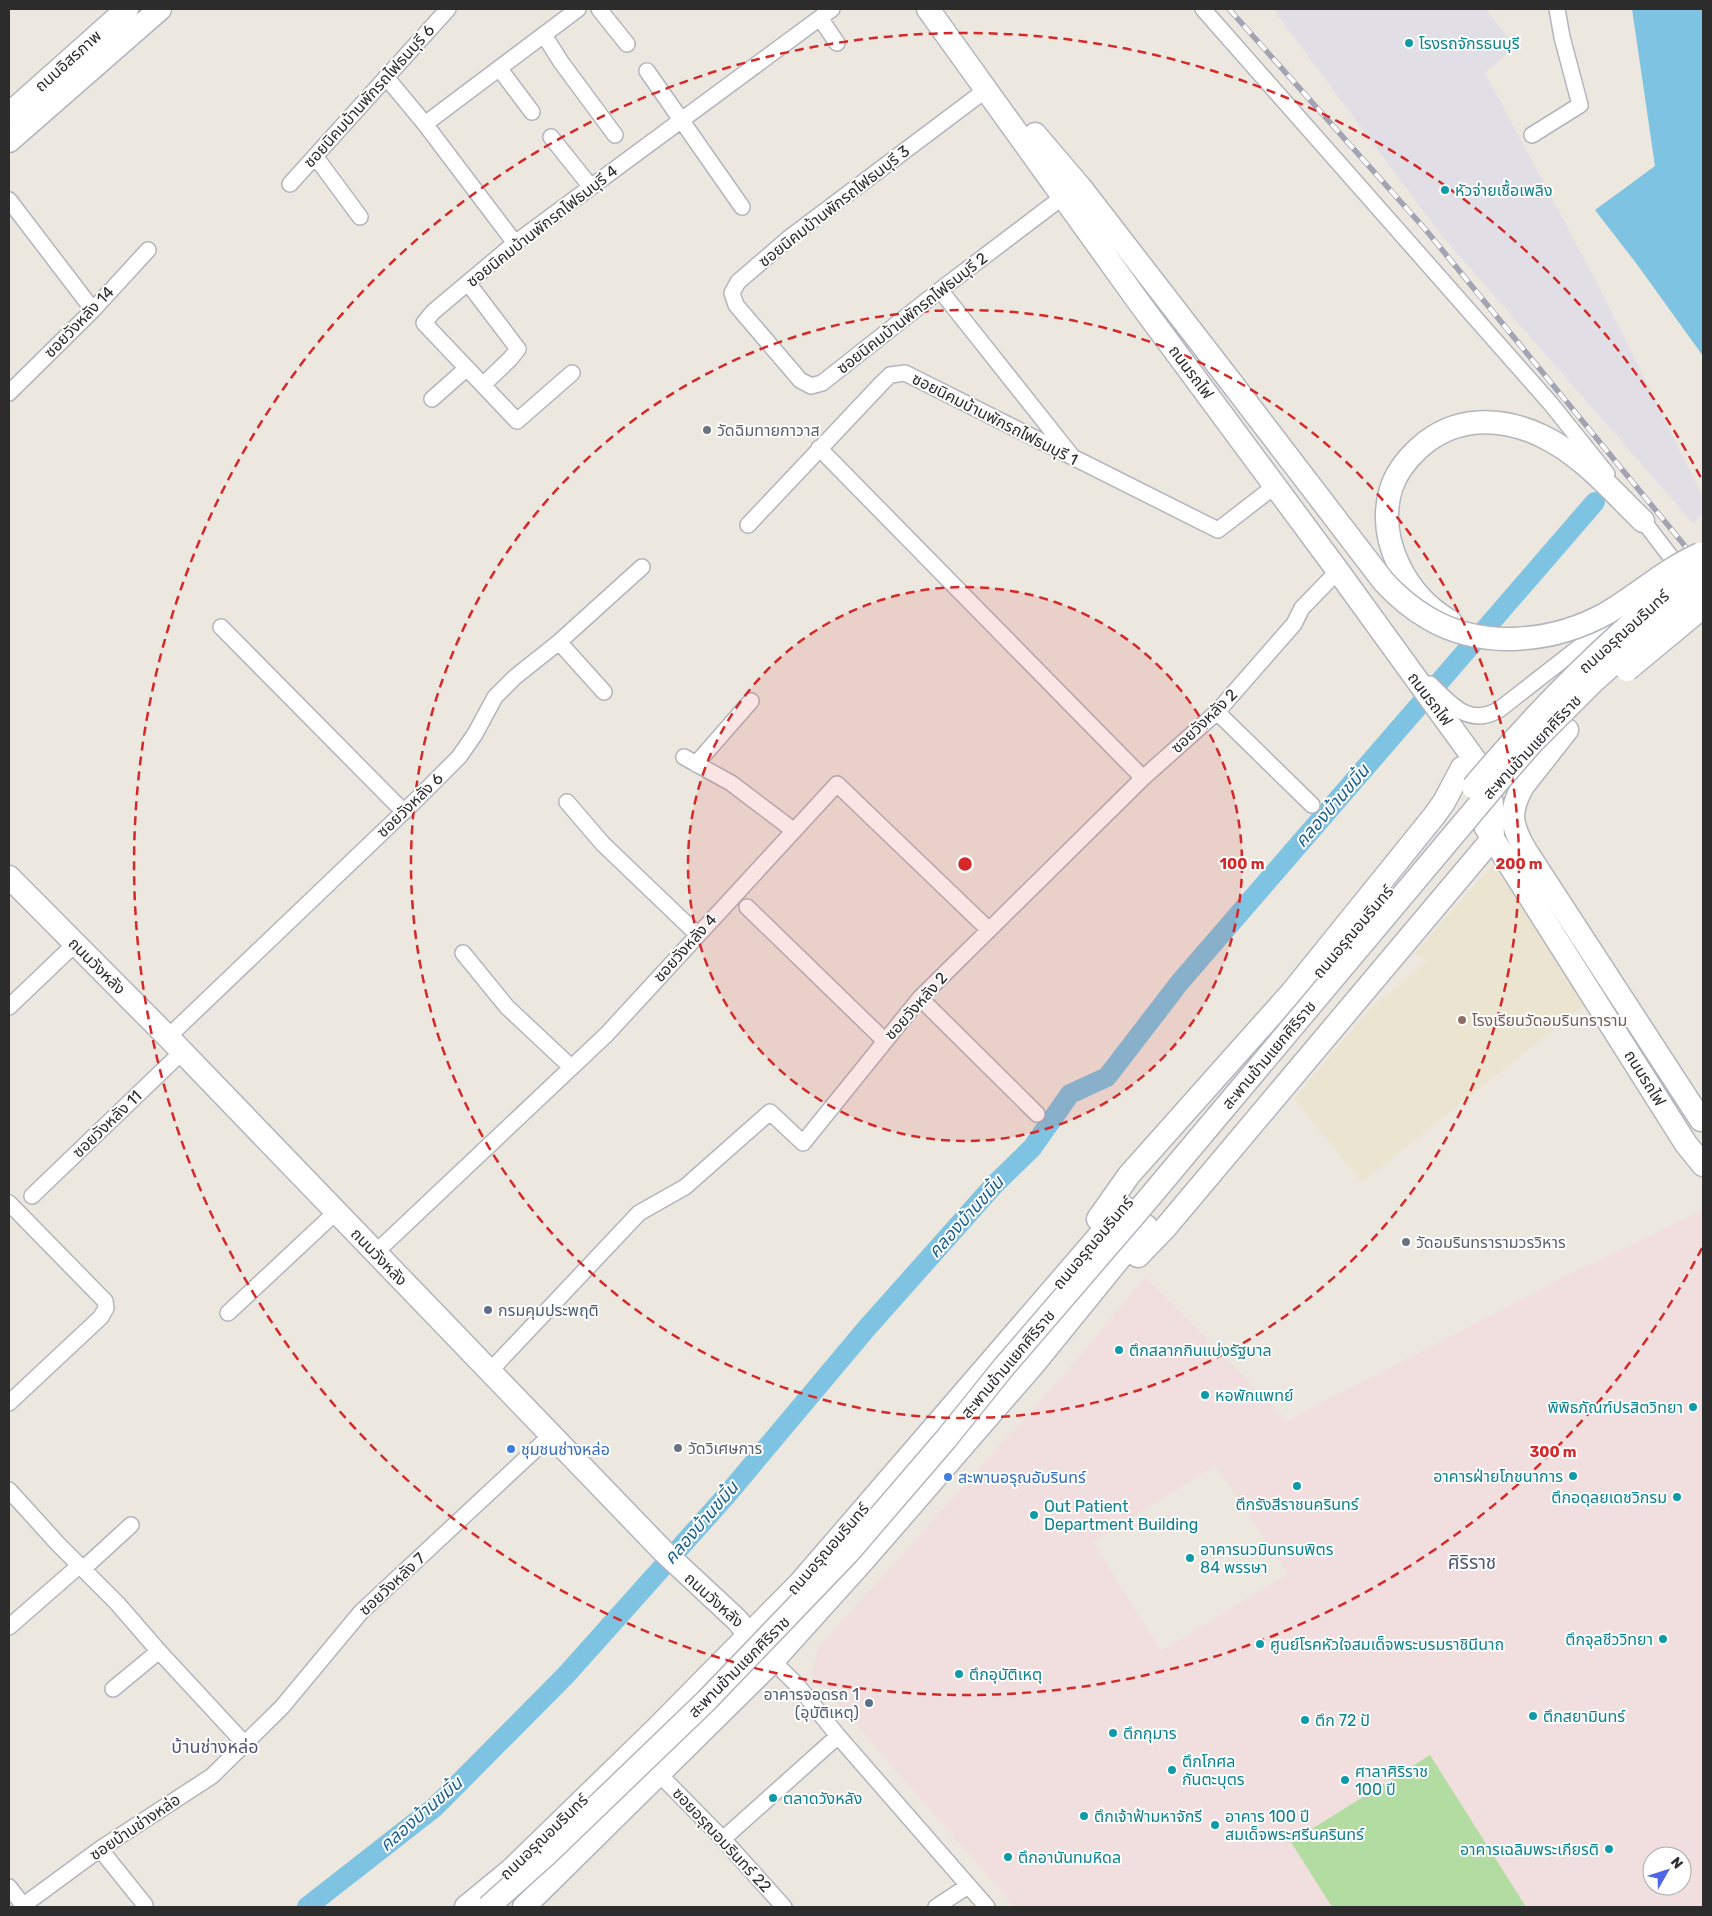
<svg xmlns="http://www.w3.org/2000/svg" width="1712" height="1916" font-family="Rubik,'Noto Sans Thai',sans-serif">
	<rect width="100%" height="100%" fill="#ece7df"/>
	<path fill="#e1dfe5" d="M1273,9H1486L1515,47L1485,73L1596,281L1703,497V513L1693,523L1442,236Z"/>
	<path fill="#ebe4d1" d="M1496,866L1585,1004L1362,1182L1294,1099L1370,1009L1427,962L1415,953L1490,868Z"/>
	<path fill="#f1dede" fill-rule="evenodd" d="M1703,1210V1907H1015L812,1674L819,1647L1076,1361L1145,1277L1287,1421L1573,1273ZM1216,1465L1288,1574L1161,1651L1093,1542ZM1652,1856H1682V1886H1652Z"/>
	<path fill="#b3dca2" d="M1430,1755L1526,1907H1332L1291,1842Z"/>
	<path fill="#7ec3e2" d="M1632,9H1703V356L1636,263L1595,210L1655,166Z"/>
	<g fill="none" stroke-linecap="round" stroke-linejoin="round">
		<path stroke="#7ec3e2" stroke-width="20" d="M307,1907L435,1807L566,1675L726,1496L866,1329L995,1184L1032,1148L1070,1094L1107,1077L1180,982L1595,502"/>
		<defs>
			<path id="street" d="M599,9L627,44
				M1203,9L1551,404L1607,474
				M820,18L837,43
				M544,35L561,62L615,135
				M499,68L532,112
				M647,71L742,207
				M386,77L425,124L515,243
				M987,89L789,238L738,282L732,293L736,305L800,380L811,386L822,383L940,290L1064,196
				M425,124L578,9
				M1532,135L1580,105L1562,37L1557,9
				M551,137L591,187
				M315,156L360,217
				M290,184L448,9
				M9,200L93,310
				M468,283L518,349L510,359L483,385
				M940,290L1071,455
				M572,373L517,421L424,323L433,312L515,243L832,9
				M9,393L93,310L148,250
				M432,399L467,368
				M819,448L1143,778
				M1638,514L1683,573
				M748,525L881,384L890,375L905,373L1218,530L1275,486
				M221,627L404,812
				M559,642L604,692
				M1430,684C1451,704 1469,728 1500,709L1623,613
				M1217,712L1312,805
				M684,757L731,783L793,830
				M696,764L751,701
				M567,802L603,844L697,934
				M747,907L885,1041
				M463,953L507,1007L571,1067
				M920,998L1037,1114
				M9,1007L75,944
				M168,1037L414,802L459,757L475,734L495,697L515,677L559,642L642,567
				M32,1196L182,1052
				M9,1203L105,1301L106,1308L101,1317L9,1403
				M375,1253L607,1034L837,784L989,930
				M228,1313L336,1212
				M489,1372L639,1213L685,1187L770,1112L803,1143L920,998L1143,778L1217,712L1294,624L1302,608L1338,571
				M9,1490L58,1544L117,1603L156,1648L244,1743
				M83,1569L131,1525
				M9,1627L80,1565
				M773,1661L798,1686L838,1736L987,1907
				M113,1689L159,1651
				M659,1774L723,1839L784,1907
				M723,1839L838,1736
				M100,1849L145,1905
				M9,1887L23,1905
				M21,1907L100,1849L212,1776L282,1707L361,1612L550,1436
				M936,1907L968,1886"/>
			<path id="secondary" d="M928,9L1138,301L1338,571L1488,778L1492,805L1493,838
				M9,114L127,9
				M1035,134L1081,188L1234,386
				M9,141L160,9
				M1450,621C1406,596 1376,539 1391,489C1396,473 1407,459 1419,448C1454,416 1500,416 1542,436C1582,455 1612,491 1643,521
				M1567,730L1523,786C1508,812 1511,826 1526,851L1701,1120
				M1485,826L1686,1144L1703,1165
				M9,877L168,1037L664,1552L736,1619L773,1661
				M1098,1219L1129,1175L1292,992L1434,816L1444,802L1462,768
				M1138,1256L1166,1227L1493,838
				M466,1907L511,1870L657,1728L800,1583L1124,1207
				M524,1907L773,1661L863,1561L1033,1365L1146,1226"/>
		</defs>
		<use href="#street" stroke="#b3b5be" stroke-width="18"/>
		<use href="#secondary" stroke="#b3b5be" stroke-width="25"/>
		<use href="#street" stroke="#fff" stroke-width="15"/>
		<use href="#secondary" stroke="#fff" stroke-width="22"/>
		<defs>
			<path id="rail" d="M1229,9L1425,229L1703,568"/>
		</defs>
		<use href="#rail" stroke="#a2a4b4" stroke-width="5.5"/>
		<use href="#rail" stroke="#fff" stroke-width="4" stroke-dasharray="11" stroke-linecap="butt"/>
		<defs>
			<path id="secondary-bridge" d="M1234,386L1384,582C1397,596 1411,608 1428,618C1482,650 1553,643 1607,613C1639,594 1666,569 1700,554
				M1627,670L1703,607
				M1473,787C1542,705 1618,629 1703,564
				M488,1907L546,1855L706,1701L848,1553L946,1439L1003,1368L1138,1211L1497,783L1531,744L1594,681L1703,583"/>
		</defs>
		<use href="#secondary-bridge" stroke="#b3b5be" stroke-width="25" stroke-linecap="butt"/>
		<use href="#secondary-bridge" stroke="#fff" stroke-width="22"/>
	</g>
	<circle cx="965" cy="864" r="277" fill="#d62828" fill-opacity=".12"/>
	<g fill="none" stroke="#d62828" stroke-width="2.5" stroke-dasharray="9 6">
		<circle cx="965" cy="864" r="277"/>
		<circle cx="965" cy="864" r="554"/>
		<path d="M1702 1248A831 831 0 1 1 1702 480"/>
	</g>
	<g fill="#0f9aa8" stroke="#fff" stroke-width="2">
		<circle cx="1409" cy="43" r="5"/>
		<circle cx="1445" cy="190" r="5"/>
		<circle cx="1119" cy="1350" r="5"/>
		<circle cx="1205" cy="1395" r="5"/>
		<circle cx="1693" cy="1407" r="5"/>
		<circle cx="1573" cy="1476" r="5"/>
		<circle cx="1297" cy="1486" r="5"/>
		<circle cx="1677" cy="1497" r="5"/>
		<circle cx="1034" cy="1515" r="5"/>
		<circle cx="1190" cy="1558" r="5"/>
		<circle cx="1663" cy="1639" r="5"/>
		<circle cx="1260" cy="1644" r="5"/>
		<circle cx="959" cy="1674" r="5"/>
		<circle cx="1533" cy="1716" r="5"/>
		<circle cx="1305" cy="1720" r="5"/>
		<circle cx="1113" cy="1733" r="5"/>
		<circle cx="1172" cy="1770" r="5"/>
		<circle cx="1345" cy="1780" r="5"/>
		<circle cx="773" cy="1798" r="5"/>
		<circle cx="1084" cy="1816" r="5"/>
		<circle cx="1215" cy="1825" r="5"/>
		<circle cx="1609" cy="1849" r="5"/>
		<circle cx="1008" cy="1857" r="5"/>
	</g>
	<g fill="#6b7280" stroke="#fff" stroke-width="2">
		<circle cx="707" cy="430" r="5"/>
		<circle cx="1406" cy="1242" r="5"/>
		<circle cx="678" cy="1448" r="5"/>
	</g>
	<circle fill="#8d6e63" stroke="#fff" stroke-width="2" cx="1462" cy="1020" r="5"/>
	<g fill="#5c6f8a" stroke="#fff" stroke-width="2">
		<circle cx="488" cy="1310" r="5"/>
		<circle cx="869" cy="1703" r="5"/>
	</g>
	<g fill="#3f7fe0" stroke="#fff" stroke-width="2">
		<circle cx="511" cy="1449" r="5"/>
		<circle cx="948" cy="1477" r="5"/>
	</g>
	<g text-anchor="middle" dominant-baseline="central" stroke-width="4" stroke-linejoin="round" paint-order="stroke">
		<g font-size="16" fill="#0d838f" stroke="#fff" text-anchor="start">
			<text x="1419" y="43">โรงรถจักรธนบุรี</text>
			<text x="1455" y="190">หัวจ่ายเชื้อเพลิง</text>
			<text x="1129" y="1350">ตึกสลากกินแบ่งรัฐบาล</text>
			<text x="1215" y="1395">หอพักแพทย์</text>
			<text x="1683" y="1407" text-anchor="end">พิพิธภัณฑ์ปรสิตวิทยา</text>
			<text x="1563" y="1476" text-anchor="end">อาคารฝ่ายโภชนาการ</text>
			<text x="1667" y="1497" text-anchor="end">ตึกอดุลยเดชวิกรม</text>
			<text x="1297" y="1504" text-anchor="middle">ตึกรังสีราชนครินทร์</text>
			<text x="1044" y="1506">Out Patient<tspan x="1044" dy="18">Department Building</tspan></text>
			<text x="1200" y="1549">อาคารนวมินทรบพิตร<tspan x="1200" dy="18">84 พรรษา</tspan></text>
			<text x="1653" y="1639" text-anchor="end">ตึกจุลชีววิทยา</text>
			<text x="1270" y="1644">ศูนย์โรคหัวใจสมเด็จพระบรมราชินีนาถ</text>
			<text x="969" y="1674">ตึกอุบัติเหตุ</text>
			<text x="1543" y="1716">ตึกสยามินทร์</text>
			<text x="1315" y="1720">ตึก 72 ปั</text>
			<text x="1123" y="1733">ตึกกุมาร</text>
			<text x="1182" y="1761">ตึกโกศล<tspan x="1182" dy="18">กันตะบุตร</tspan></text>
			<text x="1355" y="1771">ศาลาศิริราช<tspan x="1355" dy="18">100 ปี</tspan></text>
			<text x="783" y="1798">ตลาดวังหลัง</text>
			<text x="1094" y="1816">ตึกเจ้าฟ้ามหาจักรี</text>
			<text x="1225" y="1816">อาคาร 100 ปี<tspan x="1225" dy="18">สมเด็จพระศรีนครินทร์</tspan></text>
			<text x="1599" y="1849" text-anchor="end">อาคารเฉลิมพระเกียรติ</text>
			<text x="1018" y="1857">ตึกอานันทมหิดล</text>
		</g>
		<g font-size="16" fill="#2c2c2c" stroke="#fff">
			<text transform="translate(68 61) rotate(-42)">ถนนอิสรภาพ</text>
			<text transform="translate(369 96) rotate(-48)">ซอยนิคมบ้านพักรถไฟธนบุรี 6</text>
			<text transform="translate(834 206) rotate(-38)">ซอยนิคมบ้านพักรถไฟธนบุรี 3</text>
			<text transform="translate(542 226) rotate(-38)">ซอยนิคมบ้านพักรถไฟธนบุรี 4</text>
			<text transform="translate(912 313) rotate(-38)">ซอยนิคมบ้านพักรถไฟธนบุรี 2</text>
			<text transform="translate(79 322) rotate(-46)">ซอยวังหลัง 14</text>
			<text transform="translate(1191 372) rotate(53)">ถนนรถไฟ</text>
			<text transform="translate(995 419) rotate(27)">ซอยนิคมบ้านพักรถไฟธนบุรี 1</text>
			<text transform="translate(1624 632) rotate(-42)">ถนนอรุณอมรินทร์</text>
			<text transform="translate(1430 699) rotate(53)">ถนนรถไฟ</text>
			<text transform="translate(1204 721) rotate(-44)">ซอยวังหลัง 2</text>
			<text transform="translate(1532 747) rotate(-47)">สะพานข้ามแยกศิริราช</text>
			<text transform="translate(410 805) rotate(-44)">ซอยวังหลัง 6</text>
			<text transform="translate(1353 932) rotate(-50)">ถนนอรุณอมรินทร์</text>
			<text transform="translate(685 948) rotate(-48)">ซอยวังหลัง 4</text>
			<text transform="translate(97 966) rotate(45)">ถนนวังหลัง</text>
			<text transform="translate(916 1006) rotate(-48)">ซอยวังหลัง 2</text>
			<text transform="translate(1269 1055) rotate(-50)">สะพานข้ามแยกศิริราช</text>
			<text transform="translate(1645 1078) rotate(58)">ถนนรถไฟ</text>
			<text transform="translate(107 1124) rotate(-44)">ซอยวังหลัง 11</text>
			<text transform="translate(1093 1243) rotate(-50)">ถนนอรุณอมรินทร์</text>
			<text transform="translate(379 1257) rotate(46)">ถนนวังหลัง</text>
			<text transform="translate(1008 1364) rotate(-50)">สะพานข้ามแยกศิริราช</text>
			<text transform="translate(828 1549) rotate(-49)">ถนนอรุณอมรินทร์</text>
			<text transform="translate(392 1584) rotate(-43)">ซอยวังหลัง 7</text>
			<text transform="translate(714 1600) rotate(42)">ถนนวังหลัง</text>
			<text transform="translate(739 1667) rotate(-45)">สะพานข้ามแยกศิริราช</text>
			<text transform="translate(135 1827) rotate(-34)">ซอยบ้านช่างหล่อ</text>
			<text transform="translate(544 1837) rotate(-44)">ถนนอรุณอมรินทร์</text>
			<text transform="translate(722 1840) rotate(47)">ซอยอรุณอมรินทร์ 22</text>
		</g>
		<g font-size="16" fill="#5b616d" stroke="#fff" text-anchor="start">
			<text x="717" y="430">วัดฉิมทายกาวาส</text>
			<text x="1416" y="1242">วัดอมรินทรารามวรวิหาร</text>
			<text x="688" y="1448">วัดวิเศษการ</text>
		</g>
		<g font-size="16" fill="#785e54" stroke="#fff" text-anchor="start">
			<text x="1472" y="1020">โรงเรียนวัดอมรินทราราม</text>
		</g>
		<g font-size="16" fill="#4e5e75" stroke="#fff" text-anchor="start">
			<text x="498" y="1310">กรมคุมประพฤติ</text>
			<text x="859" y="1694" text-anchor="end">อาคารจอดรถ 1<tspan x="859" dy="18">(อุบัติเหตุ)</tspan></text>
		</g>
		<g font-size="16" fill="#366cbe" stroke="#fff" text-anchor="start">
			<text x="521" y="1449">ชุมชนช่างหล่อ</text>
			<text x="958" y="1477">สะพานอรุณอัมรินทร์</text>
		</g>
		<g font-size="18" font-style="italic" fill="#1c628f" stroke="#fff">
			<text transform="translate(1332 806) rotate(-49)">คลองบ้านขมิ้น</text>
			<text transform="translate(966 1217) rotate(-48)">คลองบ้านขมิ้น</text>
			<text transform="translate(701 1523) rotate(-49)">คลองบ้านขมิ้น</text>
			<text transform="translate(421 1814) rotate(-41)">คลองบ้านขมิ้น</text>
		</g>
		<g font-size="18" fill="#505678" stroke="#fff">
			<text x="215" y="1747">บ้านช่างหล่อ</text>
		</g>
		<g font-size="19" fill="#505678" stroke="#fff">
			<text x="1472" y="1562">ศิริราช</text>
		</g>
	</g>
	<circle cx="965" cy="864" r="8" fill="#d62828" stroke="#fff" stroke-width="2.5"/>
	<g font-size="15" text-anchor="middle" font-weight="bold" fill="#d62828" stroke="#fff" stroke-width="4" stroke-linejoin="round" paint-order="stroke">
		<text x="1242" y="869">100 m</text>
		<text x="1519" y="869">200 m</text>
		<text x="1553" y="1457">300 m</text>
	</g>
	<rect width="1712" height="1916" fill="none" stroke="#2c2c2c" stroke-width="20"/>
	<g transform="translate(1667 1871) rotate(51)"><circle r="24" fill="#ffffff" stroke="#ababab"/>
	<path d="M0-4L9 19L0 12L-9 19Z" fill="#5166e7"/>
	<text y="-8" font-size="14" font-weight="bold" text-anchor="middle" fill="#2c2c2c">N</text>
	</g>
</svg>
